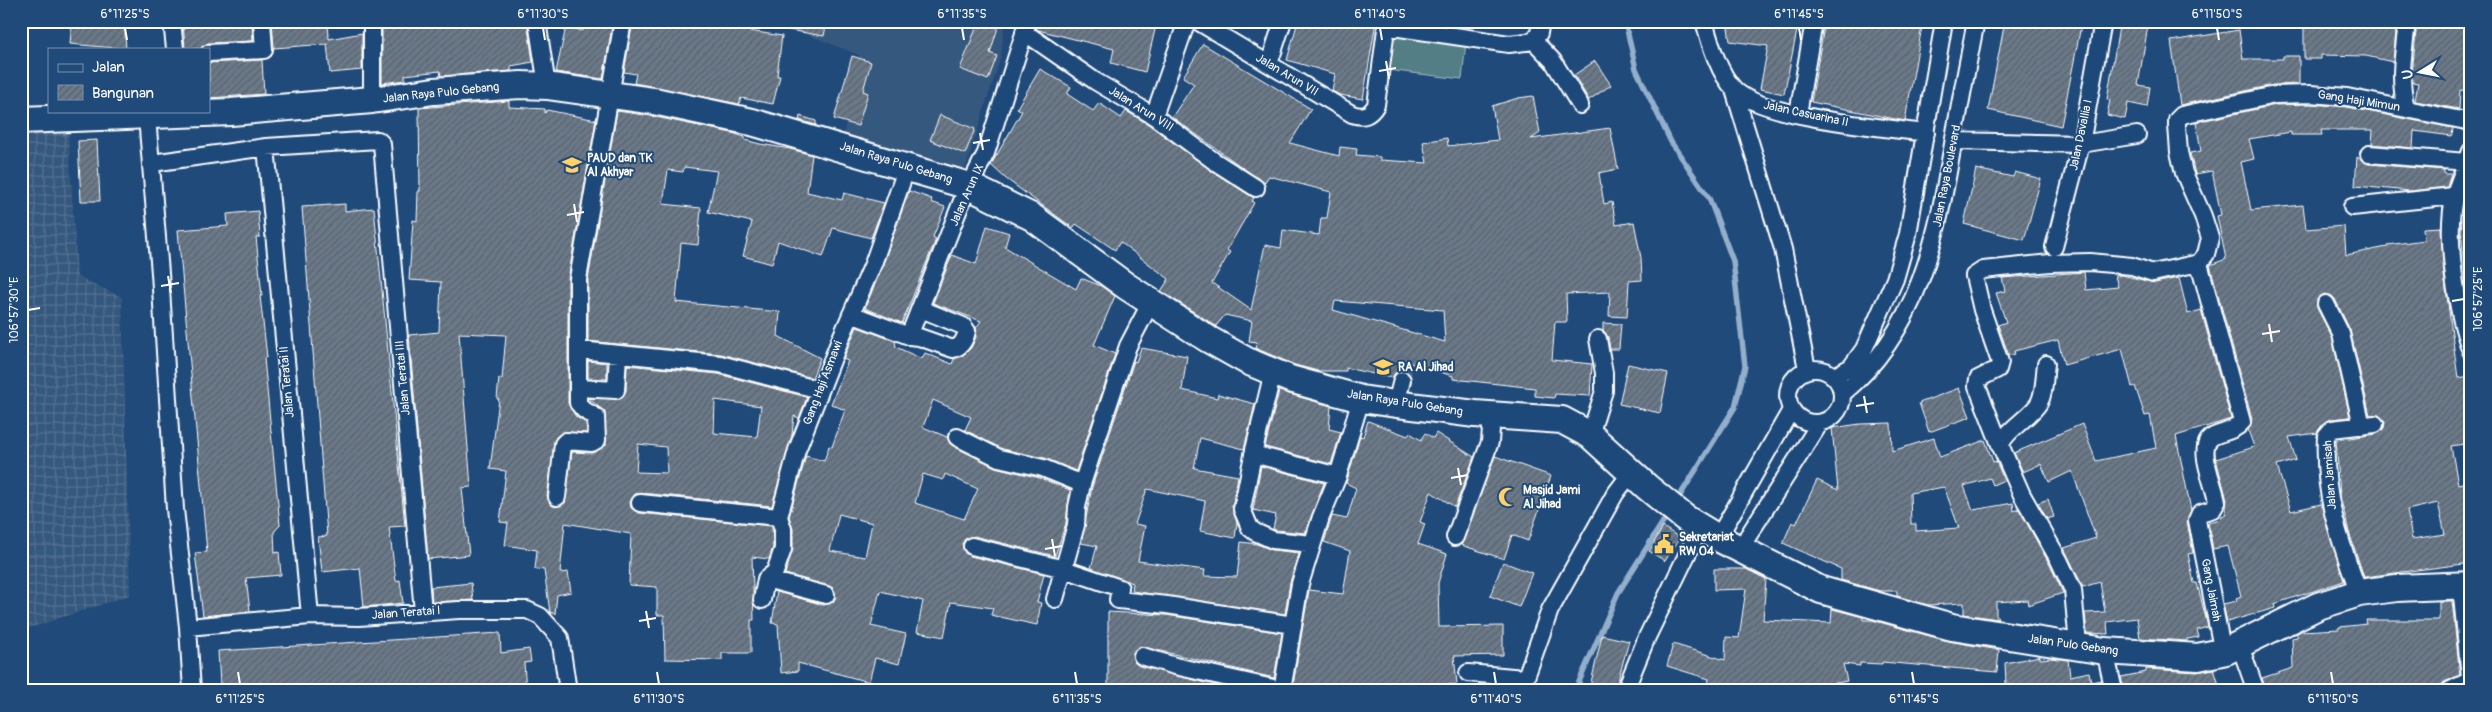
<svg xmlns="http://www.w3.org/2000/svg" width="2492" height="712" font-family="Pangolin,sans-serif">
	<defs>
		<pattern id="industrial-grid" width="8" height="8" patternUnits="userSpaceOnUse" patternTransform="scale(1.25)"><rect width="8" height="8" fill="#36587e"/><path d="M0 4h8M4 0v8" fill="none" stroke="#547191"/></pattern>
		<pattern id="building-hatch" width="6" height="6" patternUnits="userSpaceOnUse" patternTransform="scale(1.25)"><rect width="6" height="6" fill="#6a7989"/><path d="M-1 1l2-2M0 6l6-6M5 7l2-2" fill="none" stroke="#5b626a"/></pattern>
	</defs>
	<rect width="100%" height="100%" fill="#1f4a7a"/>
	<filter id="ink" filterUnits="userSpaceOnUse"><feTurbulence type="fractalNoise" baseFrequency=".02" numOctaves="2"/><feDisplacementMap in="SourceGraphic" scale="10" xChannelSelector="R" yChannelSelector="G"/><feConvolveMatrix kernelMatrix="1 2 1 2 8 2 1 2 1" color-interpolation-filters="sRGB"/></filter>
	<g filter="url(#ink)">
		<path fill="#36587e" d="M800,21H1005L1001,56L964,173L843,137L859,55L798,31Z"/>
		<path fill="url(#industrial-grid)" d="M21,108L67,111L77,276L122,297L130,595L21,631Z"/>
		<path fill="#527e86" stroke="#a8bec2" d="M1392,32L1466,42L1462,79L1387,70Z"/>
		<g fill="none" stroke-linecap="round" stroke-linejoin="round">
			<path stroke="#93afcb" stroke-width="5.5" d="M1625,21L1636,69L1671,142L1709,198L1733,261L1745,366L1735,407L1676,502
				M1575,691L1618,593L1668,514"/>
		</g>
		<path fill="url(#building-hatch)" stroke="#fff" fill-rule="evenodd" d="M72,21H124L126,49L70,44Z
			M183,21H252L253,41L208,43L200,49H185Z
			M272,21H328L329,39L362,33V70L330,73L327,44L274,48Z
			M382,21H527L533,62L511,66V71L441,76L440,71L405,75V80L382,83Z
			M585,21H613L603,79L556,72L566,27L583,31Z
			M633,21H744L743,30L782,36L777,76H780L773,104L741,98L739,104L634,83L636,74L624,72Z
			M783,21H827L824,36L783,29Z
			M979,21H1000L990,53L997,56L988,80L960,69Z
			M1038,21H1157L1145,72L1111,63L1114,49L1038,30L1036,28Z
			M1298,21H1376L1363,99L1340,95L1332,91L1335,74L1287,60Z
			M1727,21H1799L1784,94L1760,89L1768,46L1730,41Z
			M1825,21H1923L1905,121L1811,102Z
			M2005,21H2082L2061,126L1988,110Z
			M2120,21L2148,25L2138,85L2150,87L2147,107L2128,103L2125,119L2107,115L2110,100L2107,99Z
			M2304,21H2397L2393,62L2366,56L2321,55V59H2304Z
			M2417,21H2471V91L2460,90L2459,109L2415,101L2418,83L2412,82V75Z
			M2239,30L2243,59H2283V56H2299V84L2273,85L2180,105L2171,41Z
			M1203,44L1311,109L1290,143L1339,156L1340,147L1357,149L1356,155L1380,157V160L1427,163L1423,142L1447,138L1448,146L1498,140L1492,106L1518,98L1533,96L1540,133L1531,139L1610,128L1618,169L1599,173L1604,204L1612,202L1616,225L1634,222L1641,258L1642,280L1629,281L1627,317L1609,316L1610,292L1566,294L1567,322H1555L1552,360L1592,364L1590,396L1555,394L1554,398L1535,396V388L1453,379V376L1403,361L1401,370L1395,373L1392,378L1346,368V371H1318L1295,365L1255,348L1257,342L1249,341L1252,321L1225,315L1216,326L1161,291L1169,279L1120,242L1115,250L1076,224L1073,228L1005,178L991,165L1022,111L1017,108L1040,69L1071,87L1067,94L1093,111L1099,103L1121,118L1126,111L1148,124L1209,169L1254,198L1252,201L1254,203L1227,250L1230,252L1212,283L1251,310L1265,245L1281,248L1283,230L1319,235L1321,218H1327L1331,192L1269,176L1264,183L1172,117L1194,84L1183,77ZM1335,301L1443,310L1445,342L1333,310Z
			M852,56L871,62L863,91L868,93L858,126L834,119Z
			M262,60L264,94L209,98V63Z
			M1595,61L1611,85L1589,100L1574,75Z
			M509,101V107L545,109V113L547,110L596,120L568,279V403L576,417L586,423L587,433L563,432L556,437L547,496L551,505L556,507L565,503L572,452L592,453L606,445L605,412L588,398L621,399L626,391L627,365L718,374L807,397L799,418L794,416L792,435L772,506L641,493L635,494L630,502L631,508L639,513L772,526L773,547L769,559L752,557L754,620H751V653H722V660L665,659L664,615H657V587L629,585L631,534L565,523L560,573L568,572L571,592L557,595L555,614L550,612L544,570L535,569L537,550L505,545L508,523L500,522L506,471L490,469L499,399H497L499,378L502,379L506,335L459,333L471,487L462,488L469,555L428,559L409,335L439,332L441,282L409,280L413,220L417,221L418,191H420L419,108ZM715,400L761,406L757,437L714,433ZM638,444L666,447L667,473L636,472Z
			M2311,104L2346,107L2453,128L2452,136L2414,131L2413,148L2372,144L2373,130H2321L2322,135H2291V132L2249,139L2254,159L2241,162L2251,210L2303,205L2306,229L2344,226L2346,255L2387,247V245L2424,240L2423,228L2441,227L2444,274L2458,378L2471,376V443L2451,446L2458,484L2471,481V563L2364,577L2349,532L2340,496L2336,440L2377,434L2384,428L2385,422L2379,415H2370L2350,330L2335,299L2331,295H2322L2317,299V308L2332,337L2350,417L2330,419L2324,422L2317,433L2289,437L2296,460L2277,466L2291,511L2321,504L2344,581L2274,604L2275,608L2227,622L2223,604L2237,601L2236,598L2241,596L2228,546L2213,549L2208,522L2221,519V516L2225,515L2227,500L2216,459L2254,447L2248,430L2252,419L2210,265L2226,259L2217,216L2221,215L2212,171L2195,174L2190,153L2201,151L2196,122L2276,105ZM2438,503L2445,534L2412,539L2407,510Z
			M617,111L651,116L732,133L745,137V140L760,144L790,149L812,155L807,192L842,200L844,193L884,203L871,238L833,228L823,257L778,241L772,264L743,256L752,222L708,212L717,171L684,167L683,172L668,170L663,204L701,208L698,245L681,243L676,302L780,312L778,336L820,358L812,378L721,354L588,341V280Z
			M940,115L975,129L965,154L930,140Z
			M800,116L816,121V125L799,120Z
			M97,140L100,201H81L78,141Z
			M2357,157L2368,164L2444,170V174H2451L2447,187L2410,191L2355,186Z
			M1976,169L2013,177L2015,172L2041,179L2024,240L1964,224Z
			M2471,180V289H2466L2461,230L2465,197Z
			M909,191L932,199L931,202L945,207L933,237L936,239L902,323L865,308L882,267Z
			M345,204V211L374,208L405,526L389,527L396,581L400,580L403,603L364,607L360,568L322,572L318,537L327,536L302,207Z
			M258,211L260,237H256L262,296H260L267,357L264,358L280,525L274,532L275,553L279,552L281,575L246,578L250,611L203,616L195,553L207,552L178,230L228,226L227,214Z
			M987,226L1009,233L1005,247L1076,289L1081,278L1101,286L1115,296L1094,345L1115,354L1076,471L1045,458L1002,449L965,430L971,417L933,400L923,427L947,437L953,446L995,467L1040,478L1070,490L1066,523L1055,556L974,536L965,539L962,544L965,553L970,556L1044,574L1037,602L1041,603L1037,625L991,615L993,608L951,602L944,637L917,632L923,601L880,591L871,626L906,634L899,664L875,658L869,682L798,663V671L781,673L778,624L772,623L777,592L824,605L833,602L836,597L833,588L829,586L785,574L793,549V529L789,517L806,456L824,461L829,446L832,447L845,410L831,404L848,361L843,359L857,327L895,341L896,347L922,359L925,353L952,364L954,359L963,355L971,348L976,337V328L981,321L933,303L952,255L976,264ZM923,474L943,480L945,474L978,489L964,519L915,503ZM839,514L872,523L865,557L830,551Z
			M2084,272L2086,290L2118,287L2115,276L2122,275L2155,283L2179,278L2188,314L2201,310L2231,419L2176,436L2191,510L2187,522L2193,553L2188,554L2194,583H2197L2208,627L2197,630L2199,637L2187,639V641L2140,638L2137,618L2107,622L2108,634L2087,633L2085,613L2105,612L2100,582L2083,587L2064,548L2096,538L2072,471L2049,482L2041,464L2023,472L2014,453L2082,424L2096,461L2156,448L2150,415L2145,416L2135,386L2132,387L2122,349L2064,365L2058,340L2014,351L2015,354L2009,356L1998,325L2006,322L1996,293L2005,291L2002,278Z
			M1603,323L1621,324L1619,349H1610L1608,337L1603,330Z
			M1141,348L1187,356L1182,390L1217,398L1218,394L1255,404L1244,449L1200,438L1194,468L1238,476L1232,507L1237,523L1235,538L1200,531L1205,501L1147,489L1135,524L1145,526L1138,561L1205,570L1204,576L1237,577L1241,542L1257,544L1272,550L1299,553L1290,582L1285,614L1132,591L1133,583L1091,568L1097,546L1081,543L1092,487L1134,361L1136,362Z
			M588,361L607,363V379L588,378Z
			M1628,364L1668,373L1660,413L1619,404Z
			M1959,388L1970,417L1929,432L1919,403Z
			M1279,391L1331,406L1329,429L1341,432L1331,464L1265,447Z
			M1368,421L1408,436L1410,433L1421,440L1425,433L1433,438L1436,433L1474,457L1455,507L1431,492L1420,522L1425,524L1418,544L1447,554L1438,583L1439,627L1503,626V655L1454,656L1457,684L1420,688V691H1292L1309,590L1343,594L1350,551L1324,542L1332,516L1347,519L1356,488L1346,483L1360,436L1363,437Z
			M1891,423L1892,451L1934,438L1940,457L1985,440L1993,462L1996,461L2004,480L1993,485L1990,478L1964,486L1973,510L2013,503L2014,511L2019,509L2050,565L2063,593L2028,605L2027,600L1996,602V615L1998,619L1964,614V603L1928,605L1897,596V591H1880L1841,580V569L1783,543L1792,522L1796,524L1817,480L1838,490L1832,428L1860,424ZM1944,487L1959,528L1916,531V524H1911L1910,493Z
			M1495,456L1551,476L1528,541L1512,535L1504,559L1461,545Z
			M1261,466L1324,483L1305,533L1276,530L1273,529L1276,515L1253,510Z
			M2048,499L2054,517L2047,519L2038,503Z
			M1663,527L1680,538L1665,561L1649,551Z
			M1503,562L1532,573L1519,607L1490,596Z
			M1714,569H1746L1766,579L1763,620L1831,623L1832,609L1863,617V620H1872L1948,641L1999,650L1997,672L1882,662V664L1860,663V666L1843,664L1847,681L1826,685L1825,691H1706L1709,679L1667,666L1673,644L1725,660L1726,637L1739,638L1746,589L1714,590Z
			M471,583L473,600L432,602L431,587Z
			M2439,601H2452L2460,675L2444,682L2439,691H2342V687L2266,691L2262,678L2293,668L2292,638L2297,637L2296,633L2301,631L2339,629V627L2367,624L2366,620H2439Z
			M1108,612L1166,615L1282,633L1274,678L1140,646L1132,654L1134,662L1139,666L1240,691H1129L1130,687H1108Z
			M500,633L501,653L529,649L531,662L524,663L526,691H262V683L220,685L218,651Z
			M1602,635L1629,641L1615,691H1589Z
			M2040,656V659L2050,658L2068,660L2070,676L2089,672L2091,682L2101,680L2104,691H2010L2009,684H2006L2005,663Z
			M2146,669L2197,672L2214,669L2221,691H2124L2121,677L2146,672Z
			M2243,685L2245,691H2233V688Z"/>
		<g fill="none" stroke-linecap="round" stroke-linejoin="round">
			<path stroke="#41658e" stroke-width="16" stroke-dasharray="16 8" stroke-linecap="butt" d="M1402,380L1407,356"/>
			<defs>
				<path id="street" d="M172,21L175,49
					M537,21L547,86
					M1197,21L1352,114C1364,118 1370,115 1376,105L1387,21
					M1704,21C1710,43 1719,74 1735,90C1762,117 1885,128 1926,133
					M1386,26L1509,44L1534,41L1553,61L1580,105
					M1024,32L1095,81L1154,116L1214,161L1256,188
					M1534,41L1539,33L1541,21
					M209,53L264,50L262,21
					M1269,64L1283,21
					M1734,90L1783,249L1807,369
					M372,100V21
					M2406,108C2398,75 2404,54 2407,21
					M1798,114L1814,21
					M1154,116L1187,21
					M147,117L160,273L175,509L188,627L192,691
					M1954,141L2081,144L2137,135
					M266,147L310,616
					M2471,151C2466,166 2459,180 2455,195C2444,233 2457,314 2471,351
					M2369,154L2467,162
					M152,163L266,147L378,140L382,144L423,612
					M2352,207L2454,196
					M2054,247L2081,144L2103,21
					M2199,263L2242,422C2235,431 2225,431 2214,436C2194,445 2215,485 2217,502L2213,509L2200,513L2197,520L2220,638L2226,651
					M2326,304L2341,334L2362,426
					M851,314L909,336L919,337L953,349C961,347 965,340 967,331L963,326L921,309
					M909,336L962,201L986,153L1028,21
					M579,350L720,364L820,390
					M2046,364C2044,377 2045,392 2039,403C2031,417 2001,433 2001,447L2022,495L2059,560L2073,590L2078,645
					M1788 396a27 27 0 1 1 54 0a27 27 0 1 1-54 0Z
					M1273,372L1254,450L1242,509L1250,528L1255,532L1273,540L1312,544
					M1835,376L1851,367L1864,349L1895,279L1908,234L1944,21
					M579,388L616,390L618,354
					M1842,394C1919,331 1937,237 1953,144C1960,103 1968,62 1976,21
					M1396,404L1402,380
					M1590,435L1604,391V373L1598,339
					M957,437L999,458L1043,468L1082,484
					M2001,447L1977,386L1978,379L1998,369L2000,362L1982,310L1974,276L1983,270L2050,263L2090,262L2132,266L2153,273L2199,263L2206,254L2210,238L2203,216L2184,173L2179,152L2177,126V120L2182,115L2275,95L2311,94L2347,97L2471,122
					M1253,454L1338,476
					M557,497L563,444L566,441L592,443L597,440L596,417L584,410L578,403V279L623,21
					M640,503L779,517
					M1455,537L1490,442L1492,415
					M1718,538L1791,410
					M972,546L1064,569L1120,588L1118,600L1167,605L1293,625
					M1741,550L1748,536L1820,423
					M766,579L826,595
					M2359,593C2339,538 2323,496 2326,436L2332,429L2375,424
					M1055,599L1076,525L1077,507L1082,484L1128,346L1151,302
					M762,600L766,579L775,572L783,549V529L779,517L797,450L840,340L873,264L907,167
					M188,627L310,616L359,617L459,610H527L540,616L560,638L568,691
					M2240,646L2256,691
					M2105,651L2114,691
					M1142,656L1175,666L1282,690
					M1468,673L1524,678
					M1282,691L1300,584L1321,517L1338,476L1361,399
					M1521,691L1550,610L1615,494L1631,473
					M1625,691L1647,637L1700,528
					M2449,691L2467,682L2470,678L2461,586"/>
				<path id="primary" d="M21,120L231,112L372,100L434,91L521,85L547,86L654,101L752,122L969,186L1032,217L1126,286L1208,339L1247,361L1290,379L1361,399L1396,404L1475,414L1562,420L1590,435L1647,487L1685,518L1718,538L1821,590L1952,627L2105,651L2198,657L2226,651L2318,606L2359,593L2397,588L2471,585"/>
			</defs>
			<use href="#street" stroke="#fff" stroke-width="20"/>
			<use href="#primary" stroke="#fff" stroke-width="30"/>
			<use href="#street" stroke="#1f4a7a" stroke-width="16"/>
			<use href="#primary" stroke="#1f4a7a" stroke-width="26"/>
		</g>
	</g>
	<path fill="none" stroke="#fff" stroke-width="2" d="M125,28L127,40M543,28L545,40M962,28L964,40M1380,28L1382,40M1799,28L1801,40M2217,28L2219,40M1386,61L1389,79M1379,71L1396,68M980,133L983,150M973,143L990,140M574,204L577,222M567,215L584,212M168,276L171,293M161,286L179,283M2452,301L2464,299M28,310L40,308M2269,324L2272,342M2262,334L2280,331M1864,396L1867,413M1856,406L1874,403M1458,468L1461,485M1451,478L1468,475M1052,539L1055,556M1045,549L1062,546M646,611L649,628M639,621L656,618M238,672L240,684M657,672L659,684M1075,672L1077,684M1494,672L1496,684M1912,672L1914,684M2331,672L2333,684"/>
	<defs>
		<symbol id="school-bare" viewBox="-9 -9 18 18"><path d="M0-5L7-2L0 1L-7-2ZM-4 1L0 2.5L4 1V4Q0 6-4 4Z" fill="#ffd166" stroke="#1f4a7a" stroke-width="2.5" paint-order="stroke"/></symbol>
		<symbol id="mosque-bare" viewBox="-9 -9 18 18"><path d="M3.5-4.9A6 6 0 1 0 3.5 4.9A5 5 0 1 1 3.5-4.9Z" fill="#ffd166" stroke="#1f4a7a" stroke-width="2.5" paint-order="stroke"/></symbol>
		<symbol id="civic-bare" viewBox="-9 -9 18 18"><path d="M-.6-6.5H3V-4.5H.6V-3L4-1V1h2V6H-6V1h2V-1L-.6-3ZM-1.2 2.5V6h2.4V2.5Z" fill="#ffd166" stroke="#1f4a7a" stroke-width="2.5" paint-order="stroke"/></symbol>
	</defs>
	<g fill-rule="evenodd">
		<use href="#school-bare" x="558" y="151" width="28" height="28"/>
		<use href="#school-bare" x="1369" y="353" width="28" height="28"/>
		<use href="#mosque-bare" x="1494" y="483" width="28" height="28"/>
		<use href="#civic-bare" x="1650" y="530" width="28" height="28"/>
	</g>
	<g text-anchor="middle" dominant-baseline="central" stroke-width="4" stroke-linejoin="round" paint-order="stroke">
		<g font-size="12" fill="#fff" stroke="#1f4a7a">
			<text transform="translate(1287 75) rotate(31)">Jalan Arun VII</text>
			<text transform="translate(441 93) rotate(-6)">Jalan Raya Pulo Gebang</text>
			<text transform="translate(2359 101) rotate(9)">Gang Haji Mimun</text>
			<text transform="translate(1141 109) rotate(32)">Jalan Arun VIII</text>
			<text transform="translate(1806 114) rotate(12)">Jalan Casuarina II</text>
			<text transform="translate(2081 135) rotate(-78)">Jalan Davallia I</text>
			<text transform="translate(896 163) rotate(17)">Jalan Raya Pulo Gebang</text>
			<text transform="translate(1947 176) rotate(-79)">Jalan Raya Boulevard</text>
			<text transform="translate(967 195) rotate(-66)">Jalan Arun IX</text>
			<text transform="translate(403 378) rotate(-95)">Jalan Teratai III</text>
			<text transform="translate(287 382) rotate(-95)">Jalan Teratai II</text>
			<text transform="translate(823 383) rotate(-69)">Gang Haji Asmawi</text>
			<text transform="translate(1405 403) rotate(9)">Jalan Raya Pulo Gebang</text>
			<text transform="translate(2330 475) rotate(-94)">Jalan Jamisah</text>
			<text transform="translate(2211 590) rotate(79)">Gang Jaimah</text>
			<text transform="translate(406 613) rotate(-4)">Jalan Teratai I</text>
			<text transform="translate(2073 645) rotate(8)">Jalan Pulo Gebang</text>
		</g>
		<g font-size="12" font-weight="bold" fill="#fff" stroke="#1f4a7a" text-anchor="start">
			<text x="587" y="158">PAUD dan TK<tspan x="587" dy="14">Al Akhyar</tspan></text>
			<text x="1398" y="367">RA Al Jihad</text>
			<text x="1523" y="490">Masjid Jami<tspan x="1523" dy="14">Al Jihad</tspan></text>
			<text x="1679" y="537">Sekretariat<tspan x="1679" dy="14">RW 04</tspan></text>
		</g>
	</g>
	<rect width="2492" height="712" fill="none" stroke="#1f4a7a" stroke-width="55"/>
	<rect x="48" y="48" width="162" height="65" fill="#1f4a7a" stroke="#7992af"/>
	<rect x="58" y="64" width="25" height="8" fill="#1f4a7a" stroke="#7992af"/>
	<text x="92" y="72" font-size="15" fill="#ffffff">Jalan</text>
	<rect x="58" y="85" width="25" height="15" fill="url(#building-hatch)" stroke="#7992af"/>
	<text x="92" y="98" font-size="15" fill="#ffffff">Bangunan</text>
	<g transform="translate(2420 72) rotate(260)" stroke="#1f4a7a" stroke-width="4" paint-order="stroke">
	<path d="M0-4L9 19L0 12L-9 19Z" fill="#ffffff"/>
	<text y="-8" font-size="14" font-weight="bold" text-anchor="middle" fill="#ffffff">U</text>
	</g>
	<rect x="28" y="28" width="2436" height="656" fill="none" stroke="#fff" stroke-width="2"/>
	<g font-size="12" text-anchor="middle" fill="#fff">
		<text x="125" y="18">6°11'25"S</text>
		<text x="543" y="18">6°11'30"S</text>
		<text x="962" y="18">6°11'35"S</text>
		<text x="1380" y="18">6°11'40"S</text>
		<text x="1799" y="18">6°11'45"S</text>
		<text x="2217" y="18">6°11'50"S</text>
		<text transform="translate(2478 299) rotate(-90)" y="4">106°57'25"E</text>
		<text transform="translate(14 310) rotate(-90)" y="4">106°57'30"E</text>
		<text x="240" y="703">6°11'25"S</text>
		<text x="659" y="703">6°11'30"S</text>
		<text x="1077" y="703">6°11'35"S</text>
		<text x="1496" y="703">6°11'40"S</text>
		<text x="1914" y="703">6°11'45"S</text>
		<text x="2333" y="703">6°11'50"S</text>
	</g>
</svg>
